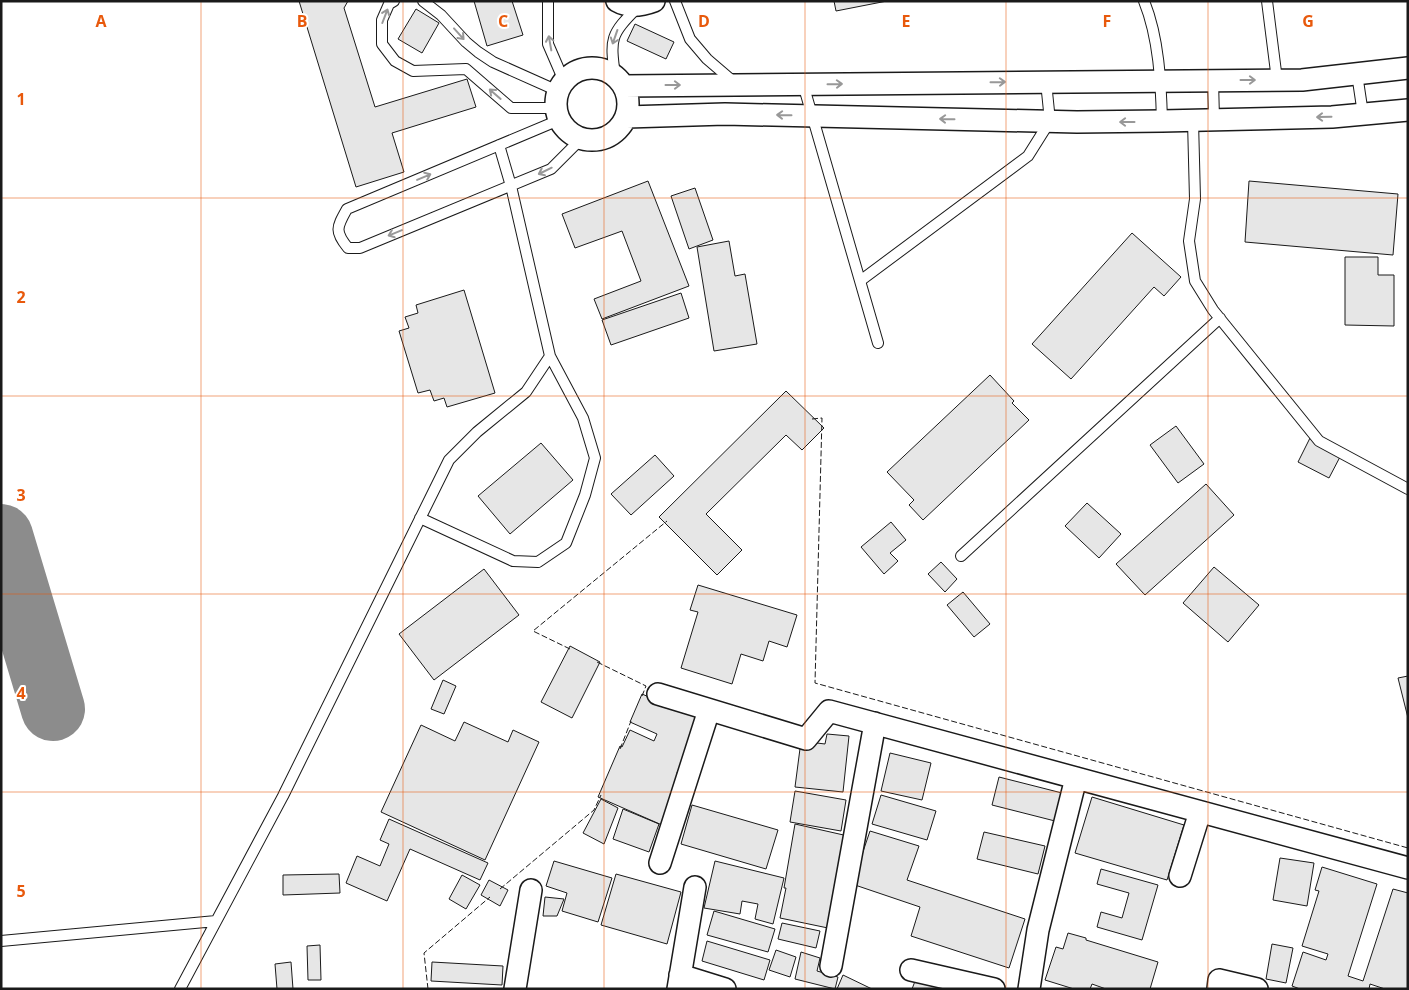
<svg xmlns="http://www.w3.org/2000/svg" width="1409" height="990" font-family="'Open Sans',sans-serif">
	<rect width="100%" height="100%" fill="#fff"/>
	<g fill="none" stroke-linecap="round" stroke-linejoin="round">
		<path stroke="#8c8c8c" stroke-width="64" d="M1,536L53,709"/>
	</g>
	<path fill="#e6e6e6" stroke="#1a1a1a" d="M299,1H348L344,8L375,107L467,79L476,107L392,133L404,172L356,187Z
		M474,1H512L523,35L487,46Z
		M834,1H887L836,11Z
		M416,9L439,23L422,53L398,39Z
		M635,24L674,42L666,59L627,41Z
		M648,181L689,286L602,319L594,299L641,281L622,231L575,248L562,214Z
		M1249,181L1398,194L1393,255L1245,242Z
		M695,188L713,240L689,249L671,196Z
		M1132,233L1181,277L1164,296L1154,287L1071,379L1032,344Z
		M729,241L735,276L745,274L757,344L714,351L697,247Z
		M1345,257H1378V275H1394V326L1345,325Z
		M464,290L495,393L447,407L444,398L434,401L430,390L418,393L399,331L409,328L405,317L418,313L416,305Z
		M681,293L689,318L611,345L602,320Z
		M990,375L1014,401L1012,403L1029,420L923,520L909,505L914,500L887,472Z
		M786,391L824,428L802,450L786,435L706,514L742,550L717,575L659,517Z
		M1176,426L1204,464L1178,483L1150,445Z
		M1310,438L1341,455L1329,478L1298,462Z
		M541,443L573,480L510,534L478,496Z
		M655,455L674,476L631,515L611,494Z
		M1206,484L1234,515L1145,595L1116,564Z
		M1087,503L1121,534L1099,558L1065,526Z
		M891,522L906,540L890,553L898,561L884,574L861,547Z
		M941,562L957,579L945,592L928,574Z
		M1214,567L1259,605L1228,642L1183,603Z
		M484,569L519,615L434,680L399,634Z
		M698,585L797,615L787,647L769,641L763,661L741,654L732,684L681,668L698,612L690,610Z
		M963,592L990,624L974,637L947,605Z
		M570,646L600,662L572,718L541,702Z
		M1408,676V718L1398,678Z
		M443,680L456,686L444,714L431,709Z
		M642,694L700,719L677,773L683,776L662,825L598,797L620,746L622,747L630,730L654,741L657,734L630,722Z
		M464,722L508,742L513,730L539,742L485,860L381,812L421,725L455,741Z
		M827,734L849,736L843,792L795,787L801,741L825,744Z
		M890,753L931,763L922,800L881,791Z
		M999,777L1062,793L1055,821L992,805Z
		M795,791L846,800L841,831L790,822Z
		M881,795L936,811L927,840L872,824Z
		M1092,797L1184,825L1167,880L1075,853Z
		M601,799L618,808L604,844L583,833Z
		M692,805L778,830L766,869L681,844Z
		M623,809L659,824L649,852L613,839Z
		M389,819L488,863L480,880L410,849L387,901L346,883L357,856L380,866L389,844L380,840Z
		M795,824L848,836L828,928L780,918L786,888H784Z
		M870,831L919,846L907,880L1025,919L1009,968L911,936L920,907L852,884Z
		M984,832L1045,846L1038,874L977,859Z
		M1280,858L1314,863L1307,906L1273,900Z
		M554,861L612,878L598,922L562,911L567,893L546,886Z
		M715,861L784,878L773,924L755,919L758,904L742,901L740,914L704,908Z
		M1322,867L1377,884L1348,976L1363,981L1393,889L1408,893V989H1385L1370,984L1369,989H1300L1292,986L1303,952L1326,960L1328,954L1302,946L1319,891L1315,890Z
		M1101,869L1158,885L1142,940L1097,927L1101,912L1122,918L1129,893L1097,884Z
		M339,874L340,893L283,895V875Z
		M616,874L681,892L667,944L601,925Z
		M462,875L480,885L466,909L449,899Z
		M489,880L508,890L500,906L481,895Z
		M545,897L564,899L557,916H543Z
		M714,911L775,929L768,952L707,935Z
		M782,923L820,931L816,948L778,939Z
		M1068,933L1086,938V940L1158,962L1150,989H1106L1092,984L1090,989H1074L1045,980L1056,947L1063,949Z
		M707,941L770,960L764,980L702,961Z
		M1272,944L1293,948L1286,983L1266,979Z
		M320,945L321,980H308L307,946Z
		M776,950L796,957L790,977L769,970Z
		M801,952L820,958L817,971L838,977L835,989L795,979Z
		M291,962L293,989H277L275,964Z
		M432,962L503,966L502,985L431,981Z
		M843,975L872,989H837Z
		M917,976L940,985L938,989H912Z"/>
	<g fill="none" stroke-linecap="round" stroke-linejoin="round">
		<defs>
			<path id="lane" d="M394,1L389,4L382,20V44L395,61L413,71L466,69L511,108H556
				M423,1L441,15L466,42L478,52L493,62L558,91
				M548,1V44L564,81
				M675,1L690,39L707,59L735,83
				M1144,1C1159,38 1161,83 1162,121
				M1267,1L1277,80
				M1357,74L1363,114
				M615,76C610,38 610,35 638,7
				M1213,80L1214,119
				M803,84L878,343
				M559,120L347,209C337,227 334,231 348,248H360L551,169L581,139
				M1193,121L1195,199L1189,241L1195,281L1213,310L1319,441L1408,489
				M860,281L1028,156L1050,121L1046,82
				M420,518L513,561L538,562L566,543L585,495L595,458L583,418L550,356
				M961,556L1220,318
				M1,941L216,921
				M180,989L283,796L449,460L477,432L526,392L550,356L511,186L499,145"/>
			<path id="street" d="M617,1C629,8 641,6 654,1
				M556 104a36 36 0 1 1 72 0a36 36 0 1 1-72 0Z
				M624,86L1302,80L1408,68
				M627,117L725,114L1077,122L1162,121L1332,117L1408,110
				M658,694L806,739L829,711L1408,868
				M660,863L709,710
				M1180,876L1200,812
				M831,966L875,723
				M911,970L994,989
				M680,975L725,989
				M515,989L531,890
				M678,989L695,887
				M1029,989L1038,930L1076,778
				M1218,989L1219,980L1257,989"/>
		</defs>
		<use href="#lane" stroke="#1a1a1a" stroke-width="12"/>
		<use href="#street" stroke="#1a1a1a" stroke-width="24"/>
		<use href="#lane" stroke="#fff" stroke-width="10"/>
		<use href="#street" stroke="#fff" stroke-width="21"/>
		<path stroke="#1a1a1a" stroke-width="1" stroke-dasharray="6 2.5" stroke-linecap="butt" d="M812,419L822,418L815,683L1408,848
			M570,649L533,631L667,521
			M597,662L646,686L642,696
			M620,749L631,721
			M500,889L594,810L601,795
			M428,989L424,953L490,897"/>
	</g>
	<defs><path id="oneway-shaft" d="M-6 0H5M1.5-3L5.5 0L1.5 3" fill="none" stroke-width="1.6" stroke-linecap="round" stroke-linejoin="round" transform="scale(1.25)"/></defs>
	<g stroke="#989898">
		<use href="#oneway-shaft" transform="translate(385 16) rotate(-69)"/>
		<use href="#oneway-shaft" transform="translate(459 34) rotate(48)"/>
		<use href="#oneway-shaft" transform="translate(615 37) rotate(109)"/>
		<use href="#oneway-shaft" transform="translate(550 43) rotate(-100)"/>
		<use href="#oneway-shaft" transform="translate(1248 80)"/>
		<use href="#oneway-shaft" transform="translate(998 82) rotate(-1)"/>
		<use href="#oneway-shaft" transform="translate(835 84) rotate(-1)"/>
		<use href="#oneway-shaft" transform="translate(673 85)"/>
		<use href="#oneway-shaft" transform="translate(495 94) rotate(-139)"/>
		<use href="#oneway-shaft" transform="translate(784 115) rotate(-179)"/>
		<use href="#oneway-shaft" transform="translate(1324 117) rotate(179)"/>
		<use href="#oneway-shaft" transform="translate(947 119) rotate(-179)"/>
		<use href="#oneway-shaft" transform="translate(1127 122) rotate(180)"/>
		<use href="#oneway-shaft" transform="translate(545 171) rotate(154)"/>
		<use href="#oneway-shaft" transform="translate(424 177) rotate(-23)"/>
		<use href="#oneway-shaft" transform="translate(395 233) rotate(158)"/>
	</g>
	<path fill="none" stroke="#e8590c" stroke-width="1" stroke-opacity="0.55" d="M201,1V989M403,1V989M604,1V989M805,1V989M1006,1V989M1208,1V989M1,198H1408M1,396H1408M1,594H1408M1,792H1408"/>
	<g font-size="16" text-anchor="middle" font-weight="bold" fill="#e8590c" stroke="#fff" stroke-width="4" stroke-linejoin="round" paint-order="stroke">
		<text x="101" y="27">A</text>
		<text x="302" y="27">B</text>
		<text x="503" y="27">C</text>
		<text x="704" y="27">D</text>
		<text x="906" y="27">E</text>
		<text x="1107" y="27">F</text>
		<text x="1308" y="27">G</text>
		<text x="21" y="105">1</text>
		<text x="21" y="303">2</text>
		<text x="21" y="501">3</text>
		<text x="21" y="699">4</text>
		<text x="21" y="897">5</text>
	</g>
	<rect width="1409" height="990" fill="none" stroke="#1a1a1a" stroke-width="5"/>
</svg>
